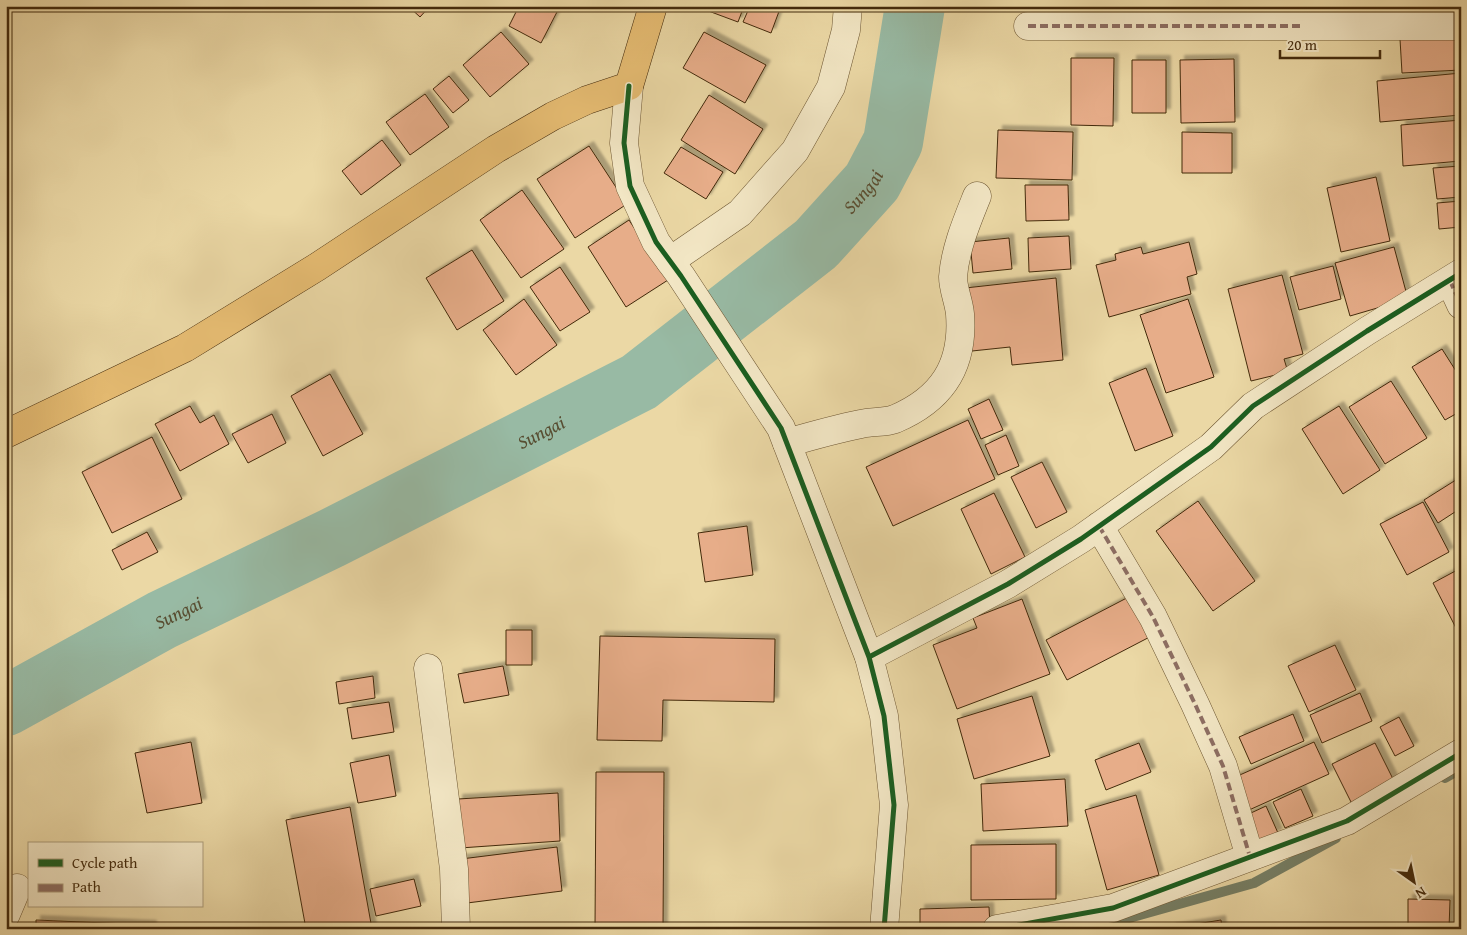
<svg xmlns="http://www.w3.org/2000/svg" width="1467" height="935" font-family="'Gentium Book Plus',serif">
	<defs>
		<filter id="shadow"><feDropShadow dx="4.5" dy="-4.5" stdDeviation="1" flood-color="#0004"/></filter>
	</defs>
	<rect width="100%" height="100%" fill="#ebd8a5"/>
	<filter id="stains"><feTurbulence type="fractalNoise" baseFrequency=".004" numOctaves="4"/><feColorMatrix values="0 0 0 0 .2 0 0 0 0 .09 0 0 0 0 .02 0 0 0 .5 -.17"/></filter>
	<radialGradient id="worn" r=".72"><stop offset=".6" stop-color="#630" stop-opacity="0"/><stop offset="1" stop-color="#630" stop-opacity=".3"/></radialGradient>
	<g fill="none" stroke-linecap="round" stroke-linejoin="round">
		<path stroke="#768067" stroke-width="10" d="M1445,778L1461,769
			M1090,929L1254,883L1336,838"/>
		<path stroke="#98baa4" stroke-width="60" id="s1" d="M6,706L162,620L332,538L639,382L816,244L872,182L893,142L915,6"/>
	</g>
	<path fill="#e7ad89" stroke="#432a0c" filter="url(#shadow)" d="M408,6H430L420,17Z
		M519,6H550L558,10L541,43L509,26Z
		M695,6H744L738,22Z
		M750,6H781L771,33L743,22Z
		M1188,6H1241V11L1188,8Z
		M501,32L529,64L490,97L463,65Z
		M704,32L766,65L745,103L683,68Z
		M1461,36V70L1402,73L1400,39Z
		M1071,58H1114L1113,126L1071,125Z
		M1234,59L1235,122L1181,123L1180,60Z
		M1132,60H1166V113H1132Z
		M1461,73V115L1380,122L1377,81Z
		M449,76L469,100L453,113L433,89Z
		M425,94L449,127L410,155L386,122Z
		M709,95L763,129L735,174L681,140Z
		M1461,120V161L1403,166L1401,125Z
		M998,130L1073,132L1072,180L996,178Z
		M1182,132L1232,133V173H1182Z
		M382,140L401,165L361,195L342,171Z
		M589,146L627,204L575,238L537,179Z
		M681,147L723,172L706,199L664,173Z
		M1461,166V197L1437,199L1433,168Z
		M1376,177L1390,241L1341,252L1327,188Z
		M1025,185H1068L1069,220L1026,221Z
		M522,190L564,249L521,278L480,220Z
		M1461,201V227L1439,229L1437,203Z
		M629,220L668,280L626,307L588,247Z
		M1069,236L1071,269L1029,272L1028,238Z
		M1009,238L1012,269L973,273L970,242Z
		M1189,242L1197,274L1187,277L1191,294L1109,317L1096,265L1116,260L1115,254L1141,247L1143,254Z
		M1394,247L1408,299L1350,316L1335,263Z
		M472,250L504,301L457,330L426,278Z
		M1333,266L1341,299L1299,310L1290,277Z
		M560,267L590,312L560,331L530,287Z
		M1282,275L1303,354L1284,359L1288,372L1251,381L1228,289Z
		M1056,278L1063,360L1012,365L1010,347L972,351L965,288Z
		M524,299L557,345L516,375L483,330Z
		M1188,299L1214,377L1166,393L1140,315Z
		M1442,349L1461,379V411L1445,420L1412,367Z
		M1146,368L1173,436L1135,451L1109,383Z
		M330,374L363,434L323,456L291,396Z
		M1391,381L1427,438L1385,464L1349,407Z
		M989,399L1003,430L981,439L968,409Z
		M190,406L200,423L214,415L229,444L180,471L155,424Z
		M1339,406L1380,470L1343,494L1302,429Z
		M272,414L286,443L248,463L232,434Z
		M968,420L995,479L893,526L866,467Z
		M1006,435L1019,466L998,475L985,445Z
		M152,437L182,499L112,533L82,472Z
		M1042,462L1067,512L1036,528L1011,477Z
		M1459,478L1461,480V508L1438,523L1424,500Z
		M994,493L1025,557L991,574L961,509Z
		M1198,501L1255,581L1213,611L1156,531Z
		M1423,502L1449,552L1407,575L1380,524Z
		M747,526L753,575L705,582L698,533Z
		M147,532L158,552L122,570L112,550Z
		M1461,568V628L1457,630L1433,583Z
		M1144,589L1165,629L1067,680L1046,640Z
		M1022,599L1050,674L957,709L933,645L977,628L973,618Z
		M506,630H532V665H506Z
		M600,636L775,639L774,702L663,700L662,741L597,740Z
		M1335,645L1356,690L1309,712L1288,666Z
		M503,666L509,695L464,703L458,674Z
		M373,676L375,698L339,704L336,682Z
		M1360,693L1372,721L1322,743L1310,715Z
		M1032,696L1050,756L974,779L957,719Z
		M389,702L394,732L352,739L347,708Z
		M1293,714L1304,741L1251,764L1239,737Z
		M1399,717L1414,746L1395,756L1380,727Z
		M191,742L202,803L147,813L135,753Z
		M1314,742L1329,774L1238,815L1224,782Z
		M1139,743L1151,772L1106,790L1095,760Z
		M1375,743L1396,785L1353,806L1332,764Z
		M389,755L396,796L358,803L350,763Z
		M596,772H664L663,929H595Z
		M1065,779L1068,826L983,831L981,784Z
		M1301,789L1313,816L1285,828L1273,802Z
		M558,793L560,841L460,848L458,799Z
		M1136,795L1159,875L1107,890L1085,810Z
		M1266,806L1278,833L1250,845L1238,819Z
		M350,807L372,929H306L286,820Z
		M1056,844V899L971,900V845Z
		M557,847L562,891L467,903L461,859Z
		M414,879L421,906L376,916L370,889Z
		M1408,899L1450,900L1449,929H1408Z
		M989,907L990,926L920,928V909Z
		M36,920L152,925V929H36Z
		M1221,920L1222,929H1171V928Z"/>
	<g fill="none" stroke-linecap="round" stroke-linejoin="round">
		<defs>
			<path id="minor" d="M1028,26H1461
				M670,261L740,213L795,151L831,87L846,30L848,6
				M1450,281L1461,305
				M787,443C811,436 836,429 861,424C872,421 884,423 895,419C942,399 964,366 960,314C959,302 953,289 953,277C955,249 967,221 977,196
				M1099,526L1153,617L1195,704L1223,766L1250,857
				M869,657L1008,584L1081,539L1211,447L1253,406L1367,331L1461,273
				M428,668L454,869L456,929
				M6,914L17,888
				M997,929L1113,908L1347,821L1461,753"/>
			<path id="tertiary" d="M629,86L624,143L630,186L656,242L681,276L781,428L869,657L884,716L894,805L884,929"/>
			<path id="trunk" d="M6,434L185,348L317,267L496,149L553,116L587,100L629,86L653,6"/>
		</defs>
		<use href="#minor" stroke="#6d5632" stroke-width="29"/>
		<use href="#tertiary" stroke="#6d5632" stroke-width="29"/>
		<use href="#trunk" stroke="#432a0c" stroke-width="29"/>
		<use href="#minor" stroke="#f2e6c4" stroke-width="28"/>
		<use href="#tertiary" stroke="#f2e6c4" stroke-width="28"/>
		<use href="#trunk" stroke="#e6bc72" stroke-width="28"/>
		<path stroke="#8d6e63" stroke-width="4" stroke-dasharray="8 4" stroke-linecap="butt" d="M1028,26H1304
			M1450,281L1461,305
			M1099,526L1153,617L1195,704L1223,766L1250,857"/>
		<defs>
			<path id="cycleway" d="M629,86L624,143L630,186L656,242L681,276L781,428L869,657L884,716L894,805L884,929
				M869,657L1008,584L1081,539L1211,447L1253,406L1367,331L1461,273
				M997,929L1113,908L1347,821L1461,753"/>
		</defs>
		<use href="#cycleway" stroke="#f2e6c4" stroke-width="8"/>
		<use href="#cycleway" stroke="#1b5e20" stroke-width="5"/>
	</g>
	<g text-anchor="middle" dominant-baseline="central" stroke-width="4" stroke-linejoin="round" paint-order="stroke">
		<g font-size="19" font-style="italic" fill="#584e32" stroke="#f2e6c4">
			<text stroke="none"><textPath href="#s1" startOffset="1006">Sungai</textPath></text>
			<text stroke="none"><textPath href="#s1" startOffset="601">Sungai</textPath></text>
			<text stroke="none"><textPath href="#s1" startOffset="196">Sungai</textPath></text>
		</g>
	</g>
	<rect width="1467" height="935" fill="none" stroke="#ebd8a5" stroke-width="25"/>
	<rect x="8" y="8" width="1452" height="920" fill="none" stroke="#432a0c" stroke-width="2.5"/>
	<rect x="12" y="12" width="1442" height="910" fill="none" stroke="#432a0c"/>
	<rect x="28" y="842" width="175" height="65" fill="#f2e6c4" stroke="#ac9b7a"/>
	<rect x="38" y="859" width="25" height="8" fill="#1b5e20" stroke="#ac9b7a"/>
	<text x="72" y="868" font-size="15" fill="#432a0c">Cycle path</text>
	<rect x="38" y="884" width="25" height="8" fill="#8d6e63" stroke="#ac9b7a"/>
	<text x="72" y="892" font-size="15" fill="#432a0c">Path</text>
	<g transform="translate(1414 882) rotate(147)" stroke="#f2e6c4" stroke-width="4" paint-order="stroke">
	<path d="M0-4L9 19L0 12L-9 19Z" fill="#432a0c"/>
	<text y="-8" font-size="14" font-weight="bold" text-anchor="middle" fill="#432a0c">N</text>
	</g>
	<path d="M1280 50v8h100v-8" fill="none" stroke="#432a0c" stroke-width="2.5"/>
	<text x="1287" y="50" font-size="15" fill="#432a0c" stroke="#f2e6c4" stroke-width="4" paint-order="stroke">20 m</text>
	<rect width="100%" height="100%" filter="url(#stains)"/>
	<rect width="100%" height="100%" fill="url(#worn)"/>
</svg>
